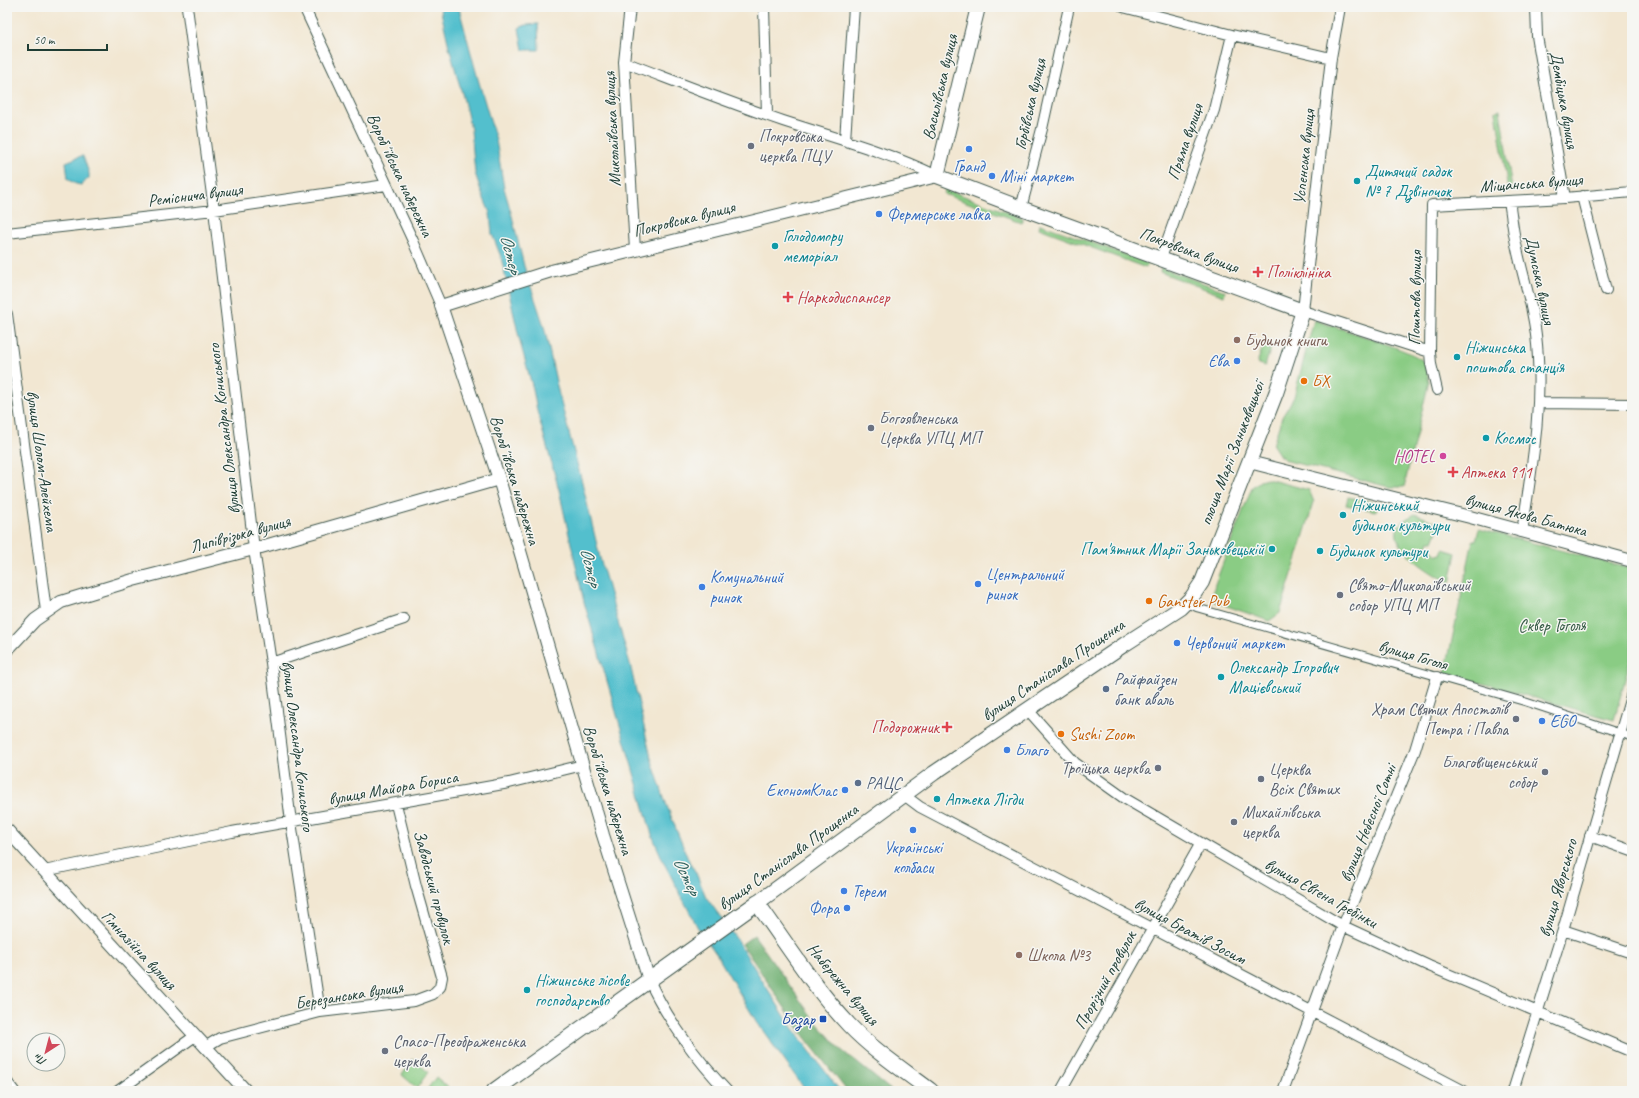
<svg xmlns="http://www.w3.org/2000/svg" width="1639" height="1098" font-family="Caveat,sans-serif">
	<rect width="100%" height="100%" fill="#f6f6f2"/>
	<filter id="ink" filterUnits="userSpaceOnUse"><feTurbulence type="fractalNoise" baseFrequency=".025" numOctaves="2"/><feDisplacementMap in="SourceGraphic" scale="8" xChannelSelector="R" yChannelSelector="G"/><feConvolveMatrix kernelMatrix="1 2 1 2 8 2 1 2 1" color-interpolation-filters="sRGB"/></filter>
	<filter id="wash" filterUnits="userSpaceOnUse"><feTurbulence type="fractalNoise" baseFrequency=".012" numOctaves="4" result="noise"/><feDisplacementMap in="SourceGraphic" scale="16" xChannelSelector="R" yChannelSelector="G"/><feGaussianBlur stdDeviation="0.9" result="paint"/><feColorMatrix in="noise" values="0 0 0 0 0 0 0 0 0 0 0 0 0 0 0 0 0 1.4 0 .05"/><feComposite in="paint" operator="in"/></filter>
	<g filter="url(#wash)">
		<rect width="100%" height="100%" fill="#f2e7d2"/>
		<path fill="#8acc84" stroke="#54845c" d="M1500,110L1512,189L1508,190L1496,111Z
			M945,189L1023,218L1021,222L944,194Z
			M1040,224L1148,263L1146,268L1039,228Z
			M1161,268L1225,291L1224,296L1160,272Z
			M1314,320C1331,326 1415,351 1423,361C1427,367 1427,375 1429,381L1404,487H1389L1288,461L1280,456L1273,445L1282,417L1294,397Z
			M1264,344L1271,347L1265,366L1257,363Z
			M1267,479L1309,490L1314,502L1280,613L1269,621L1213,601V592L1215,584L1252,487L1260,481Z
			M1348,497L1378,503L1376,511L1346,505Z
			M1415,514L1444,525L1437,531L1433,541H1429L1427,546L1437,555L1441,554L1443,549L1456,553L1450,583C1435,576 1388,548 1398,527C1401,521 1410,517 1415,514Z
			M1479,529L1632,569V654L1614,720L1445,673L1473,540H1476Z
			M413,1059L428,1072L417,1088L402,1075Z
			M436,1077L452,1091H426Z"/>
		<path fill="#6fb072" stroke="#477653" d="M754,935L812,1017L839,1048L892,1091H847L803,1035L742,944Z"/>
		<path fill="#53bfcd" stroke="#397e80" d="M440,7H459L460,12L478,79L496,140L504,188L512,216L524,266L544,326L559,395L582,482L601,562L630,664L651,758L667,806L688,859L696,873L706,897L735,937L791,1026L840,1091H806L756,1021L717,955L698,928L664,863L652,835L584,602L559,490L537,411L533,389L520,342L501,257L492,234L490,213L482,194L475,173L471,130L463,97L449,47Z
			M538,24L539,50H523L519,28L526,25Z
			M81,156H83L89,173V178L81,185L76,184L68,179L66,162Z"/>
	</g>
	<g filter="url(#ink)">
		<g fill="none" stroke-linecap="round" stroke-linejoin="round">
			<defs>
				<path id="pedestrian" d="M1186,603L1198,608L1526,702L1632,737"/>
				<path id="minor" d="M187,7L214,210L254,549L271,663L291,822L320,1012
					M304,7L413,241L441,306
					M630,7L624,62L635,250
					M764,7L767,115
					M1123,7L1232,35L1331,58
					M1340,7L1331,58L1303,311L1430,352
					M1536,7L1537,36L1565,198
					M624,62C677,82 730,103 783,121C835,138 888,152 937,176
					M845,140L854,7
					M1582,196L1606,290
					M1509,201C1511,212 1512,223 1514,234C1520,268 1532,301 1536,335C1544,401 1532,467 1522,532
					M1021,208L1042,129L1069,7
					M7,233L214,210L386,185
					M1161,258L1214,110L1232,35
					M7,314L46,611
					M1437,390L1431,364L1430,352L1432,205L1565,198L1632,192
					M1539,403L1632,404
					M271,663L404,619
					M1028,710L1075,763L1124,798L1343,926L1429,966L1632,1052
					M904,795L920,807L1464,1091
					M1590,836L1632,851
					M44,871L232,832L509,783L583,765
					M1563,930L1632,953
					M649,980C667,1019 697,1060 727,1091
					M205,1047L220,1038L320,1012L414,1001L433,994L440,987L442,977L416,886L396,804
					M7,1082L14,1091
					M118,1091L195,1036
					M1061,1091L1201,843
					M1283,1091L1343,926L1415,750L1437,677
					M1513,1091L1563,930L1632,693"/>
				<path id="tertiary" d="M1249,462L1470,517L1632,561
					M7,650L35,620L61,602L133,580L254,549L499,479
					M7,830L246,1091
					M649,980L603,835L499,479L441,306L551,271L937,176"/>
				<path id="secondary" d="M757,903L934,773L1125,644L1181,608L1192,597L1202,582L1276,393L1303,311L1021,208L937,176L978,7"/>
				<path id="primary" d="M494,1091L757,903C787,944 814,988 849,1025C873,1050 903,1070 931,1091"/>
			</defs>
			<use href="#pedestrian" stroke="#3f564c" stroke-width="9"/>
			<use href="#minor" stroke="#3f564c" stroke-width="12"/>
			<use href="#tertiary" stroke="#3f564c" stroke-width="14"/>
			<use href="#secondary" stroke="#3f564c" stroke-width="16"/>
			<use href="#primary" stroke="#3f564c" stroke-width="17"/>
			<use href="#pedestrian" stroke="#fff" stroke-width="7"/>
			<use href="#minor" stroke="#fff" stroke-width="10"/>
			<use href="#tertiary" stroke="#fff" stroke-width="12"/>
			<use href="#secondary" stroke="#fff" stroke-width="14"/>
			<use href="#primary" stroke="#fff" stroke-width="15"/>
		</g>
	</g>
	<g fill="#6b7280" stroke="#f6f6f2" stroke-width="1.5">
		<circle cx="751" cy="146" r="4"/>
		<circle cx="871" cy="428" r="4"/>
		<circle cx="1340" cy="595" r="4"/>
		<circle cx="1516" cy="719" r="4"/>
		<circle cx="1158" cy="768" r="4"/>
		<circle cx="1545" cy="772" r="4"/>
		<circle cx="1261" cy="779" r="4"/>
		<circle cx="1234" cy="822" r="4"/>
		<circle cx="385" cy="1051" r="4"/>
	</g>
	<g fill="#3f7fe0" stroke="#f6f6f2" stroke-width="1.5">
		<circle cx="969" cy="149" r="4"/>
		<circle cx="992" cy="176" r="4"/>
		<circle cx="879" cy="214" r="4"/>
		<circle cx="1237" cy="361" r="4"/>
		<circle cx="978" cy="584" r="4"/>
		<circle cx="702" cy="587" r="4"/>
		<circle cx="1177" cy="643" r="4"/>
		<circle cx="1542" cy="721" r="4"/>
		<circle cx="1007" cy="750" r="4"/>
		<circle cx="845" cy="790" r="4"/>
		<circle cx="913" cy="830" r="4"/>
		<circle cx="844" cy="891" r="4"/>
		<circle cx="847" cy="908" r="4"/>
	</g>
	<g fill="#0f9aa8" stroke="#f6f6f2" stroke-width="1.5">
		<circle cx="1357" cy="181" r="4"/>
		<circle cx="775" cy="246" r="4"/>
		<circle cx="1457" cy="357" r="4"/>
		<circle cx="1486" cy="438" r="4"/>
		<circle cx="1343" cy="515" r="4"/>
		<circle cx="1272" cy="549" r="4"/>
		<circle cx="1320" cy="551" r="4"/>
		<circle cx="1221" cy="677" r="4"/>
		<circle cx="937" cy="799" r="4"/>
		<circle cx="527" cy="990" r="4"/>
	</g>
	<g fill="#e0444e" stroke="#f6f6f2" stroke-width="1.5">
		<path d="M1256 266h4v4h4v4h-4v4h-4v-4h-4v-4h4z"/>
		<path d="M786 291h4v4h4v4h-4v4h-4v-4h-4v-4h4z"/>
		<path d="M1451 466h4v4h4v4h-4v4h-4v-4h-4v-4h4z"/>
		<path d="M945 721h4v4h4v4h-4v4h-4v-4h-4v-4h4z"/>
	</g>
	<g fill="#8d6e63" stroke="#f6f6f2" stroke-width="1.5">
		<circle cx="1237" cy="340" r="4"/>
		<circle cx="1019" cy="955" r="4"/>
	</g>
	<g fill="#e8710a" stroke="#f6f6f2" stroke-width="1.5">
		<circle cx="1304" cy="381" r="4"/>
		<circle cx="1149" cy="601" r="4"/>
		<circle cx="1061" cy="734" r="4"/>
	</g>
	<circle fill="#d1479c" stroke="#f6f6f2" stroke-width="1.5" cx="1443" cy="456" r="4"/>
	<g fill="#5c6f8a" stroke="#f6f6f2" stroke-width="1.5">
		<circle cx="1106" cy="689" r="4"/>
		<circle cx="858" cy="783" r="4"/>
	</g>
	<rect fill="#1a4fb4" stroke="#f6f6f2" stroke-width="1.5" x="819" y="1015" width="8" height="8" rx="2"/>
	<g text-anchor="middle" dominant-baseline="central" stroke-width="3" stroke-linejoin="round" paint-order="stroke">
		<g font-size="17" fill="#1f3d34" stroke="#f6f6f2">
			<text transform="translate(940 87) rotate(-77)">Василівська вулиця</text>
			<text transform="translate(1564 100) rotate(80)">Дембіцька вулиця</text>
			<text transform="translate(1030 104) rotate(-77)">Горбівська вулиця</text>
			<text transform="translate(612 129) rotate(-93)">Миколаївська вулиця</text>
			<text transform="translate(1185 142) rotate(-71)">Пряма вулиця</text>
			<text transform="translate(1304 157) rotate(-84)">Успенська вулиця</text>
			<text transform="translate(400 175) rotate(65)">Воробʼївська набережна</text>
			<text transform="translate(1531 183) rotate(-4)">Міщанська вулиця</text>
			<text transform="translate(195 195) rotate(-7)">Реміснича вулиця</text>
			<text transform="translate(684 219) rotate(-14)">Покровська вулиця</text>
			<text transform="translate(1189 250) rotate(20)">Покровська вулиця</text>
			<text transform="translate(1540 280) rotate(78)">Думська вулиця</text>
			<text transform="translate(1415 298) rotate(-89)">Поштова вулиця</text>
			<text transform="translate(224 429) rotate(-97)">вулиця Олександра Кониського</text>
			<text transform="translate(1232 453) rotate(-69)">площа Марії Заньковецької</text>
			<text transform="translate(42 461) rotate(82)">вулиця Шолом-Алейхема</text>
			<text transform="translate(515 480) rotate(73)">Воробʼївська набережна</text>
			<text transform="translate(1526 515) rotate(15)">вулиця Якова Батюка</text>
			<text transform="translate(240 534) rotate(-15)">Липіврізька вулиця</text>
			<text transform="translate(1413 655) rotate(16)">вулиця Гоголя</text>
			<text transform="translate(1053 670) rotate(-34)">вулиця Станіслава Прощенка</text>
			<text transform="translate(298 746) rotate(83)">вулиця Олександра Кониського</text>
			<text transform="translate(393 788) rotate(-10)">вулиця Майора Бориса</text>
			<text transform="translate(608 790) rotate(73)">Воробʼївська набережна</text>
			<text transform="translate(1368 823) rotate(-68)">вулиця Небесної Сотні</text>
			<text transform="translate(788 857) rotate(-36)">вулиця Станіслава Прощенка</text>
			<text transform="translate(434 887) rotate(75)">Заводський провулок</text>
			<text transform="translate(1558 888) rotate(-74)">вулиця Яворського</text>
			<text transform="translate(1321 893) rotate(29)">вулиця Євгена Гребінки</text>
			<text transform="translate(1190 931) rotate(28)">вулиця Братів Зосим</text>
			<text transform="translate(139 950) rotate(47)">Гімназійна вулиця</text>
			<text transform="translate(1105 980) rotate(-61)">Прорізний провулок</text>
			<text transform="translate(843 984) rotate(50)">Набережна вулиця</text>
			<text transform="translate(349 995) rotate(-9)">Березанська вулиця</text>
		</g>
		<g font-size="17" fill="#5b616d" stroke="#f6f6f2" text-anchor="start">
			<text x="759" y="136">Покровська<tspan x="759" dy="20">церква ПЦУ</tspan></text>
			<text x="879" y="418">Богоявленська<tspan x="879" dy="20">Церква УПЦ МП</tspan></text>
			<text x="1348" y="585">Свято-Миколаївський<tspan x="1348" dy="20">собор УПЦ МП</tspan></text>
			<text x="1508" y="709" text-anchor="end">Храм Святих Апостолів<tspan x="1508" dy="20">Петра і Павла</tspan></text>
			<text x="1537" y="762" text-anchor="end">Благовіщенський<tspan x="1537" dy="20">собор</tspan></text>
			<text x="1150" y="768" text-anchor="end">Троїцька церква</text>
			<text x="1269" y="769">Церква<tspan x="1269" dy="20">Всіх Святих</tspan></text>
			<text x="1242" y="812">Михайлівська<tspan x="1242" dy="20">церква</tspan></text>
			<text x="393" y="1041">Спасо-Преображенська<tspan x="393" dy="20">церква</tspan></text>
		</g>
		<g font-size="17" fill="#366cbe" stroke="#f6f6f2" text-anchor="start">
			<text x="969" y="166" text-anchor="middle">Гранд</text>
			<text x="1000" y="176">Міні маркет</text>
			<text x="887" y="214">Фермерське лавка</text>
			<text x="1229" y="361" text-anchor="end">Єва</text>
			<text x="986" y="574">Центральний<tspan x="986" dy="20">ринок</tspan></text>
			<text x="710" y="577">Комунальний<tspan x="710" dy="20">ринок</tspan></text>
			<text x="1185" y="643">Червоний маркет</text>
			<text x="1550" y="721">EGO</text>
			<text x="1015" y="750">Благо</text>
			<text x="837" y="790" text-anchor="end">ЕкономКлас</text>
			<text x="913" y="847" text-anchor="middle">Українські<tspan x="913" dy="20">колбаси</tspan></text>
			<text x="852" y="891">Терем</text>
			<text x="839" y="908" text-anchor="end">Фора</text>
		</g>
		<g font-size="17" fill="#0d838f" stroke="#f6f6f2" text-anchor="start">
			<text x="1365" y="171">Дитячий садок<tspan x="1365" dy="20">№ 7 Дзвіночок</tspan></text>
			<text x="783" y="236">Голодомору<tspan x="783" dy="20">меморіал</tspan></text>
			<text x="1465" y="347">Ніжинська<tspan x="1465" dy="20">поштова станція</tspan></text>
			<text x="1494" y="438">Космос</text>
			<text x="1351" y="505">Ніжинський<tspan x="1351" dy="20">будинок культури</tspan></text>
			<text x="1264" y="549" text-anchor="end">Пам'ятник Марії Заньковецькій</text>
			<text x="1328" y="551">Будинок культури</text>
			<text x="1229" y="667">Олександр Ігорович<tspan x="1229" dy="20">Мацієвський</tspan></text>
			<text x="945" y="799">Аптека Лігди</text>
			<text x="535" y="980">Ніжинське лісове<tspan x="535" dy="20">господарство</tspan></text>
		</g>
		<g font-size="17" fill="#be3a42" stroke="#f6f6f2" text-anchor="start">
			<text x="1267" y="272">Поліклініка</text>
			<text x="797" y="297">Наркодиспансер</text>
			<text x="1461" y="472">Аптека 911</text>
			<text x="939" y="727" text-anchor="end">Подорожник</text>
		</g>
		<g font-size="17" fill="#785e54" stroke="#f6f6f2" text-anchor="start">
			<text x="1245" y="340">Будинок книги</text>
			<text x="1027" y="955">Школа №3</text>
		</g>
		<g font-size="17" fill="#c56008" stroke="#f6f6f2" text-anchor="start">
			<text x="1312" y="381">БХ</text>
			<text x="1157" y="601">Ganster Pub</text>
			<text x="1069" y="734">Sushi Zoom</text>
		</g>
		<g font-size="17" fill="#b23c85" stroke="#f6f6f2" text-anchor="end">
			<text x="1435" y="456">HOTEL</text>
		</g>
		<g font-size="17" fill="#345a44" stroke="#f6f6f2">
			<text x="1552" y="625">Сквер Гоголя</text>
		</g>
		<g font-size="17" fill="#4e5e75" stroke="#f6f6f2" text-anchor="start">
			<text x="1114" y="679">Райфайзен<tspan x="1114" dy="20">банк аваль</tspan></text>
			<text x="866" y="783">РАЦС</text>
		</g>
		<g font-size="17" fill="#164399" stroke="#f6f6f2" text-anchor="end">
			<text x="815" y="1019">Базар</text>
		</g>
		<g font-size="18" font-style="italic" fill="#2c5e5a" stroke="#f6f6f2">
			<text transform="translate(511 254) rotate(76)">Остер</text>
			<text transform="translate(591 567) rotate(76)">Остер</text>
			<text transform="translate(687 876) rotate(65)">Остер</text>
		</g>
	</g>
	<rect width="1639" height="1098" fill="none" stroke="#f6f6f2" stroke-width="24"/>
	<g transform="translate(46 1052) rotate(216)"><circle r="19" fill="#f6f6f2" stroke="#a0aca6"/>
	<path d="M0-3L7 15L0 10L-7 15Z" fill="#d1495b"/>
	<text y="-6" font-size="11" font-weight="bold" text-anchor="middle" fill="#1f3d34">Пн</text>
	</g>
	<path d="M28 44v6h79v-6" fill="none" stroke="#1f3d34" stroke-width="2"/>
	<text x="34" y="44" font-size="12" fill="#1f3d34" stroke="#f6f6f2" stroke-width="3" paint-order="stroke">50 m</text>
</svg>
